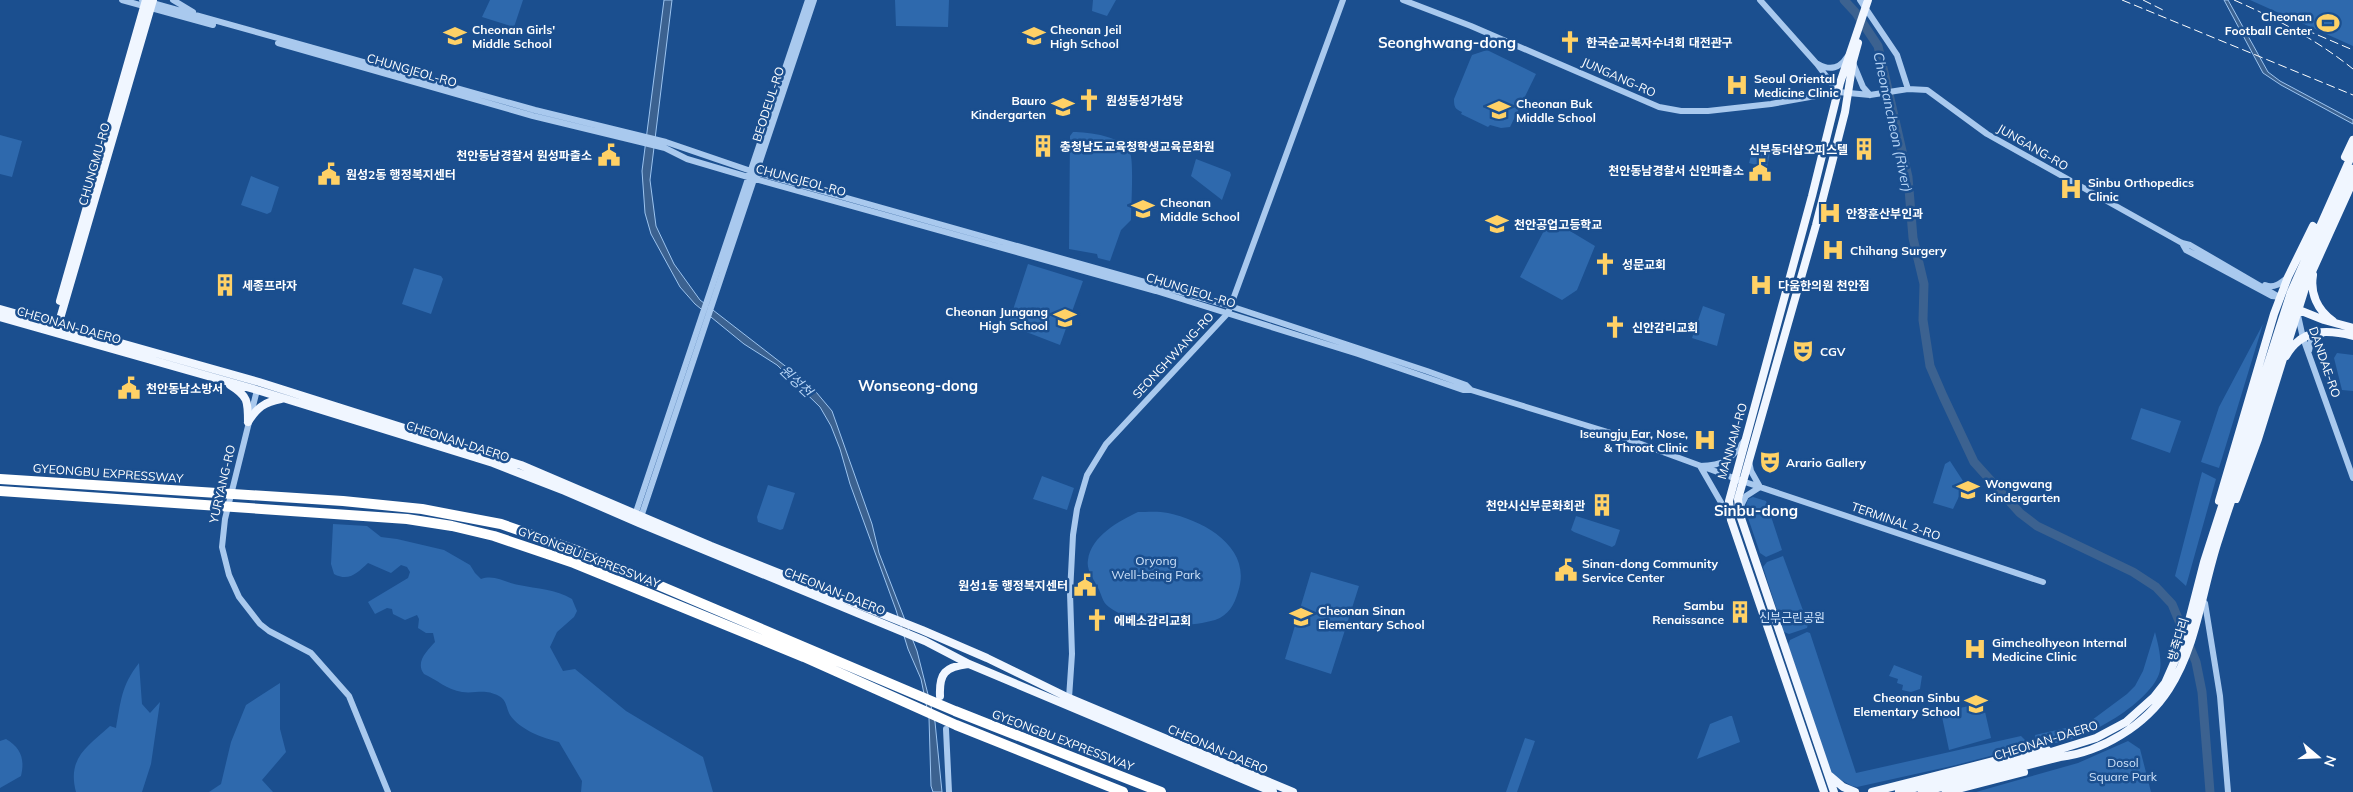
<svg xmlns="http://www.w3.org/2000/svg" width="2353" height="792" font-family="Mulish,'Noto Sans KR',sans-serif">
	<rect width="100%" height="100%" fill="#1b4f8f"/>
	<path fill="#2e69ad" d="M490,0H523L514,27L482,17Z
		M895,0H949L948,27L896,26Z
		M1093,0H1116L1107,16L1092,11Z
		M2250,0H2353V46Z
		M1487,50L1536,74L1510,127L1501,128L1490,125L1488,127L1461,114L1462,112C1455,109 1454,107 1454,99L1472,55Z
		M1073,132C1088,132 1124,136 1130,153C1134,161 1131,207 1131,220L1121,230L1110,261L1098,258L1097,254L1069,249L1070,136Z
		M0,135L22,141L12,177L0,174Z
		M1772,142L1767,168L1749,163L1754,144Z
		M1196,159L1230,172L1231,175L1222,200L1191,176Z
		M251,176L279,187L271,212L267,214L241,205Z
		M1550,219L1595,246L1577,290L1562,300L1520,277Z
		M1028,264L1083,281L1060,345L1008,325Z
		M414,268L441,276L443,279L431,314L402,304Z
		M1703,306L1725,314L1717,346L1692,338Z
		M2263,324L2219,468L2201,462L2219,407Z
		M2337,353L2353,355V391L2342,390L2334,358Z
		M2141,408L2181,421L2170,453L2131,439Z
		M1950,461L1965,484L1953,509L1933,503L1945,464Z
		M2202,472L2216,479L2186,586L2175,576Z
		M1042,476L1074,488L1067,510L1033,499Z
		M768,485L795,493L783,529L780,530L758,522L757,517Z
		M1753,497L1766,501L1782,550L1766,557L1760,553L1745,509L1748,499Z
		M1138,512C1147,512 1159,511 1168,513C1205,521 1253,548 1238,592C1234,605 1229,615 1215,620C1185,629 1134,626 1109,607C1102,602 1102,595 1098,588C1094,579 1086,570 1088,560C1091,536 1119,521 1138,512Z
		M1576,516L1620,530L1615,545L1612,547L1574,532L1571,530Z
		M333,524L367,526L381,537L397,539L444,550L470,565L475,573L481,579C495,574 506,583 519,585C537,589 556,589 572,599L577,611L574,617L557,632L550,647L563,671L575,669L626,711L703,757L713,792H581L582,781L559,742C543,738 520,730 510,715C506,708 507,700 499,696C484,688 476,694 462,692C447,690 436,679 424,674C415,662 427,651 435,642L433,633H426L418,628L419,619L417,615L405,620L393,614L392,609L387,608L375,614L368,602L408,578L410,572L407,567L401,565L391,573L368,563C357,573 349,582 334,574L331,564Z
		M1783,556L1808,624L1807,628L1789,634L1784,632L1763,567L1767,562Z
		M1311,572L1359,586L1331,674L1285,659Z
		M1807,632L1810,633L1856,773L2021,736L2029,744L2028,746L1956,765L1857,787L1852,786L1832,775L1788,645L1790,640Z
		M2155,632C2158,644 2163,662 2159,674C2148,706 2068,752 2036,743L2035,735L2088,723L2127,694L2135,686L2143,671Z
		M139,663L142,704L150,713L160,702L151,764L142,792H76C67,758 87,747 110,726L116,728C121,701 121,686 139,663Z
		M1894,665L1922,676L1920,689L1911,692L1902,690L1903,685L1897,683L1898,679L1889,676Z
		M280,683V729L286,752L262,780L273,792H209L221,784L231,742L246,705Z
		M1983,703L1991,738L1949,750L1941,712Z
		M1730,716H1732L1740,742L1697,759L1710,724Z
		M1525,738L1535,741L1517,792H1506Z
		M6,739C21,748 25,759 21,776L0,788V741Z
		M2128,741L2140,749L2151,792H1976L2078,763Z"/>
	<path fill="#3c6290" stroke="#9cc4f0" d="M664,0H672L650,180L656,226L674,264L700,300L811,386L832,411L872,524L879,553L917,651L935,722L942,792H933L931,786L929,718L921,679L908,649L896,610L850,484L840,449L831,426L820,407L777,365L744,344L695,304L680,287L651,234L645,213L642,171Z
		M2224,0H2228L2268,72L2280,81L2353,120V124L2281,85L2263,73Z"/>
	<g fill="none" stroke-linecap="round" stroke-linejoin="round">
		<path stroke="#3c6290" stroke-width="9" d="M1844,0L1856,13L1878,46L1908,177L1913,238L1924,284L1923,320L1930,366L1943,396L1974,462L2020,513L2037,526L2133,572L2156,587L2172,604L2196,662L2202,692L2210,792"/>
		<path stroke="#a9c9ee" stroke-width="6" d="M122,0L213,25
			M142,0L535,110L666,142L751,171L1230,306L1427,371L1466,385L1471,390L1611,433L1742,481L2043,582
			M173,0L193,12
			M1403,0L1471,26L1659,107L1681,111H1708L1771,104L1838,92L1870,95L1908,89L1927,90L1987,134L2182,243L2190,245L2281,298
			M1760,0L1817,64L1838,92
			M1860,0L1897,55L1908,89
			M278,43L533,116L665,148L687,159L748,177L1156,291L1358,354L1463,390H1471
			M1853,63L1863,87L1870,95
			M1818,64C1830,71 1840,68 1847,57
			M2182,243L2186,250L2272,296L2280,297
			M2265,285C2274,289 2281,283 2288,277
			M2297,311L2303,338L2353,478
			M2309,351L2311,341L2324,333
			M257,390L225,519L222,547L229,575L239,597L260,624L269,631L311,653L349,696L388,792
			M1740,508L1746,496L1760,487L1751,471L1749,461
			M634,518L808,0
			M1730,518L1700,466C1724,465 1730,461 1744,441
			M640,520L814,0
			M2201,603H2205L2220,696L2228,792
			M1069,698L1072,654L1070,593L1073,535L1077,509L1087,475L1106,444L1228,313L1343,0
			M946,729L949,792"/>
		<path stroke="#f0f6ff" stroke-width="8" d="M2345,157L2353,140
			M2313,275C2310,293 2317,310 2333,321
			M60,301L146,0
			M2294,308L2324,320L2353,328
			M0,309L259,382L521,465L711,546L922,630L987,658L1069,698L1293,792
			M0,317L257,390L493,463L565,491L639,523L925,641L969,664L1273,792
			M57,329L153,0
			M2286,356C2301,329 2326,329 2353,336
			M230,385C248,396 248,401 248,422
			M248,422C257,408 264,402 281,399
			M2236,499L2258,439L2306,285L2353,181
			M2219,501L2274,314L2288,277L2313,226
			M940,696C939,673 945,667 968,664
			M1830,776L1843,787L1855,792
			M1824,792L1731,520L1729,501L1812,196L1840,83L1868,0
			M1834,792L1740,515L1738,499L1816,225L1845,112L1853,61L1858,43
			M1872,792L2033,751L2047,750
			M1899,792L2032,758L2096,738L2126,722L2154,697L2165,683L2184,640L2204,562L2291,292L2353,152
			M1922,792L2060,757C2102,752 2146,725 2169,689C2198,644 2202,588 2219,538C2231,500 2245,462 2257,423C2269,383 2279,343 2293,303C2309,257 2332,213 2353,169
			M1946,792L2024,772"/>
		<path stroke="#fff" stroke-width="10" d="M0,479L343,501L422,509L501,524L578,551L955,711L1161,792
			M0,491L407,519L452,526L494,536L574,563L804,657L956,725L1123,792"/>
		<path stroke="#fff" stroke-width="1" stroke-dasharray="9 4" stroke-linecap="butt" d="M2122,0L2353,95
			M2143,0L2163,10
			M2234,0C2277,19 2317,40 2353,69
			M2306,30L2353,50"/>
	</g>
	<defs>
		<symbol id="stadium-bare" viewBox="-9 -9 18 18"><path d="M0-5a6.5 5 0 1 0 0 10a6.5 5 0 1 0 0-10ZM-3.5-1.8h7v3.6h-7Z" fill="#ffd166" stroke="#1b4f8f" stroke-width="2.5" paint-order="stroke"/></symbol>
		<symbol id="school-bare" viewBox="-9 -9 18 18"><path d="M0-5L7-2L0 1L-7-2ZM-4 1L0 2.5L4 1V4Q0 6-4 4Z" fill="#ffd166" stroke="#1b4f8f" stroke-width="2.5" paint-order="stroke"/></symbol>
		<symbol id="church-bare" viewBox="-9 -9 18 18"><path d="M-1.2-6h2.4v3.5h3.3v2.4h-3.3V6h-2.4V-.1h-3.3v-2.4h3.3Z" fill="#ffd166" stroke="#1b4f8f" stroke-width="2.5" paint-order="stroke"/></symbol>
		<symbol id="hospital-bare" viewBox="-9 -9 18 18"><path d="M-5-5h3v3.5h4V-5h3V5h-3V1.5h-4V5h-3Z" fill="#ffd166" stroke="#1b4f8f" stroke-width="2.5" paint-order="stroke"/></symbol>
		<symbol id="building-bare" viewBox="-9 -9 18 18"><path d="M-4-6H4V6H1V3H-1V6H-4ZM-2.5-4.3h1.7v1.8h-1.7ZM.8-4.3h1.7v1.8H.8ZM-2.5-1h1.7V.8h-1.7ZM.8-1h1.7V.8H.8Z" fill="#ffd166" stroke="#1b4f8f" stroke-width="2.5" paint-order="stroke"/></symbol>
		<symbol id="civic-bare" viewBox="-9 -9 18 18"><path d="M-.6-6.5H3V-4.5H.6V-3L4-1V1h2V6H-6V1h2V-1L-.6-3ZM-1.2 2.5V6h2.4V2.5Z" fill="#ffd166" stroke="#1b4f8f" stroke-width="2.5" paint-order="stroke"/></symbol>
		<symbol id="theatre-bare" viewBox="-9 -9 18 18"><path d="M-5-5.5Q0-4 5-5.5V0Q5 5 0 6Q-5 5-5 0ZM-3.3-2.5H-1v1.5H-3.3ZM1-2.5H3.3v1.5H1ZM-2.8 1Q0 5.5 2.8 1Z" fill="#ffd166" stroke="#1b4f8f" stroke-width="2.5" paint-order="stroke"/></symbol>
	</defs>
	<g fill-rule="evenodd">
		<use href="#stadium-bare" x="2312" y="7" width="32" height="32"/>
		<use href="#school-bare" x="439" y="20" width="32" height="32"/>
		<use href="#school-bare" x="1018" y="20" width="32" height="32"/>
		<use href="#church-bare" x="1554" y="26" width="32" height="32"/>
		<use href="#hospital-bare" x="1721" y="69" width="32" height="32"/>
		<use href="#church-bare" x="1073" y="84" width="32" height="32"/>
		<use href="#school-bare" x="1047" y="91" width="32" height="32"/>
		<use href="#school-bare" x="1483" y="94" width="32" height="32"/>
		<use href="#building-bare" x="1027" y="130" width="32" height="32"/>
		<use href="#building-bare" x="1848" y="133" width="32" height="32"/>
		<use href="#civic-bare" x="593" y="139" width="32" height="32"/>
		<use href="#civic-bare" x="1744" y="154" width="32" height="32"/>
		<use href="#civic-bare" x="313" y="158" width="32" height="32"/>
		<use href="#hospital-bare" x="2055" y="173" width="32" height="32"/>
		<use href="#school-bare" x="1127" y="193" width="32" height="32"/>
		<use href="#hospital-bare" x="1814" y="197" width="32" height="32"/>
		<use href="#school-bare" x="1481" y="208" width="32" height="32"/>
		<use href="#hospital-bare" x="1817" y="234" width="32" height="32"/>
		<use href="#church-bare" x="1589" y="248" width="32" height="32"/>
		<use href="#building-bare" x="209" y="269" width="32" height="32"/>
		<use href="#hospital-bare" x="1745" y="269" width="32" height="32"/>
		<use href="#school-bare" x="1049" y="302" width="32" height="32"/>
		<use href="#church-bare" x="1599" y="311" width="32" height="32"/>
		<use href="#theatre-bare" x="1787" y="335" width="32" height="32"/>
		<use href="#civic-bare" x="113" y="372" width="32" height="32"/>
		<use href="#hospital-bare" x="1689" y="424" width="32" height="32"/>
		<use href="#theatre-bare" x="1754" y="446" width="32" height="32"/>
		<use href="#school-bare" x="1952" y="474" width="32" height="32"/>
		<use href="#building-bare" x="1586" y="489" width="32" height="32"/>
		<use href="#civic-bare" x="1550" y="554" width="32" height="32"/>
		<use href="#civic-bare" x="1069" y="569" width="32" height="32"/>
		<use href="#building-bare" x="1724" y="596" width="32" height="32"/>
		<use href="#school-bare" x="1285" y="601" width="32" height="32"/>
		<use href="#church-bare" x="1081" y="604" width="32" height="32"/>
		<use href="#hospital-bare" x="1959" y="633" width="32" height="32"/>
		<use href="#school-bare" x="1960" y="688" width="32" height="32"/>
	</g>
	<g text-anchor="middle" dominant-baseline="central" stroke-width="5" stroke-linejoin="round" paint-order="stroke">
		<g font-size="12" font-weight="bold" fill="#fff" stroke="#1b4f8f" text-anchor="start">
			<text x="2312" y="16" text-anchor="end">Cheonan<tspan x="2312" dy="14">Football Center</tspan></text>
			<text x="472" y="29">Cheonan Girls'<tspan x="472" dy="14">Middle School</tspan></text>
			<text x="1050" y="29">Cheonan Jeil<tspan x="1050" dy="14">High School</tspan></text>
			<text x="1586" y="42">한국순교복자수녀회 대전관구</text>
			<text x="1754" y="78">Seoul Oriental<tspan x="1754" dy="14">Medicine Clinic</tspan></text>
			<text x="1046" y="100" text-anchor="end">Bauro<tspan x="1046" dy="14">Kindergarten</tspan></text>
			<text x="1106" y="100">원성동성가성당</text>
			<text x="1516" y="103">Cheonan Buk<tspan x="1516" dy="14">Middle School</tspan></text>
			<text x="1060" y="146">충청남도교육청학생교육문화원</text>
			<text x="1848" y="149" text-anchor="end">신부동더샵오피스텔</text>
			<text x="592" y="155" text-anchor="end">천안동남경찰서 원성파출소</text>
			<text x="1744" y="170" text-anchor="end">천안동남경찰서 신안파출소</text>
			<text x="346" y="174">원성2동 행정복지센터</text>
			<text x="2088" y="182">Sinbu Orthopedics<tspan x="2088" dy="14">Clinic</tspan></text>
			<text x="1160" y="202">Cheonan<tspan x="1160" dy="14">Middle School</tspan></text>
			<text x="1846" y="213">안창훈산부인과</text>
			<text x="1514" y="224">천안공업고등학교</text>
			<text x="1850" y="250">Chihang Surgery</text>
			<text x="1622" y="264">성문교회</text>
			<text x="242" y="285">세종프라자</text>
			<text x="1778" y="285">다움한의원 천안점</text>
			<text x="1048" y="311" text-anchor="end">Cheonan Jungang<tspan x="1048" dy="14">High School</tspan></text>
			<text x="1632" y="327">신안감리교회</text>
			<text x="1820" y="351">CGV</text>
			<text x="146" y="388">천안동남소방서</text>
			<text x="1688" y="433" text-anchor="end">Iseungju Ear, Nose,<tspan x="1688" dy="14">&amp; Throat Clinic</tspan></text>
			<text x="1786" y="462">Arario Gallery</text>
			<text x="1985" y="483">Wongwang<tspan x="1985" dy="14">Kindergarten</tspan></text>
			<text x="1585" y="505" text-anchor="end">천안시신부문화회관</text>
			<text x="1582" y="563">Sinan-dong Community<tspan x="1582" dy="14">Service Center</tspan></text>
			<text x="1068" y="585" text-anchor="end">원성1동 행정복지센터</text>
			<text x="1724" y="605" text-anchor="end">Sambu<tspan x="1724" dy="14">Renaissance</tspan></text>
			<text x="1318" y="610">Cheonan Sinan<tspan x="1318" dy="14">Elementary School</tspan></text>
			<text x="1114" y="620">에베소감리교회</text>
			<text x="1992" y="642">Gimcheolhyeon Internal<tspan x="1992" dy="14">Medicine Clinic</tspan></text>
			<text x="1960" y="697" text-anchor="end">Cheonan Sinbu<tspan x="1960" dy="14">Elementary School</tspan></text>
		</g>
		<g font-size="12" fill="#fff" stroke="#1b4f8f">
			<text transform="translate(412 70) rotate(16)">CHUNGJEOL-RO</text>
			<text transform="translate(1619 77) rotate(24)">JUNGANG-RO</text>
			<text transform="translate(768 104) rotate(-72)">BEODEUL-RO</text>
			<text transform="translate(2033 147) rotate(30)">JUNGANG-RO</text>
			<text transform="translate(94 164) rotate(-74)">CHUNGMU-RO</text>
			<text transform="translate(801 180) rotate(15)">CHUNGJEOL-RO</text>
			<text transform="translate(1191 290) rotate(17)">CHUNGJEOL-RO</text>
			<text transform="translate(69 325) rotate(16)">CHEONAN-DAERO</text>
			<text transform="translate(1173 355) rotate(-47)">SEONGHWANG-RO</text>
			<text transform="translate(2325 362) rotate(71)">DANDAE-RO</text>
			<text transform="translate(458 441) rotate(18)">CHEONAN-DAERO</text>
			<text transform="translate(1732 441) rotate(-74)">MANNAM-RO</text>
			<text transform="translate(108 473) rotate(4)">GYEONGBU EXPRESSWAY</text>
			<text transform="translate(222 484) rotate(-77)">YURYANG-RO</text>
			<text transform="translate(1896 521) rotate(19)">TERMINAL 2-RO</text>
			<text transform="translate(589 557) rotate(21)">GYEONGBU EXPRESSWAY</text>
			<text transform="translate(835 591) rotate(22)">CHEONAN-DAERO</text>
			<text transform="translate(2178 639) rotate(-73)">방죽다리</text>
			<text transform="translate(1063 740) rotate(21)">GYEONGBU EXPRESSWAY</text>
			<text transform="translate(2046 740) rotate(-17)">CHEONAN-DAERO</text>
			<text transform="translate(1218 749) rotate(23)">CHEONAN-DAERO</text>
		</g>
		<g font-size="12" fill="#cfe3fa" stroke="#1b4f8f">
			<text x="1156" y="560">Oryong<tspan x="1156" dy="14">Well-being Park</tspan></text>
			<text x="1792" y="617">신부근린공원</text>
			<text x="2123" y="762">Dosol<tspan x="2123" dy="14">Square Park</tspan></text>
		</g>
		<g font-size="14" font-style="italic" fill="#b5d3f5" stroke="#1b4f8f">
			<text transform="translate(1893 122) rotate(78)">Cheonancheon (River)</text>
			<text transform="translate(796 381) rotate(43)">원성천</text>
		</g>
		<g font-size="15" font-weight="bold" fill="#fff" stroke="#1b4f8f">
			<text x="1447" y="42">Seonghwang-dong</text>
			<text x="918" y="385">Wonseong-dong</text>
			<text x="1756" y="510">Sinbu-dong</text>
		</g>
	</g>
	<g transform="translate(2318 757) rotate(109)" stroke="#1b4f8f" stroke-width="4" paint-order="stroke">
	<path d="M0-4L9 19L0 12L-9 19Z" fill="#ffffff"/>
	<text y="-8" font-size="14" font-weight="bold" text-anchor="middle" fill="#ffffff">N</text>
	</g>
</svg>
